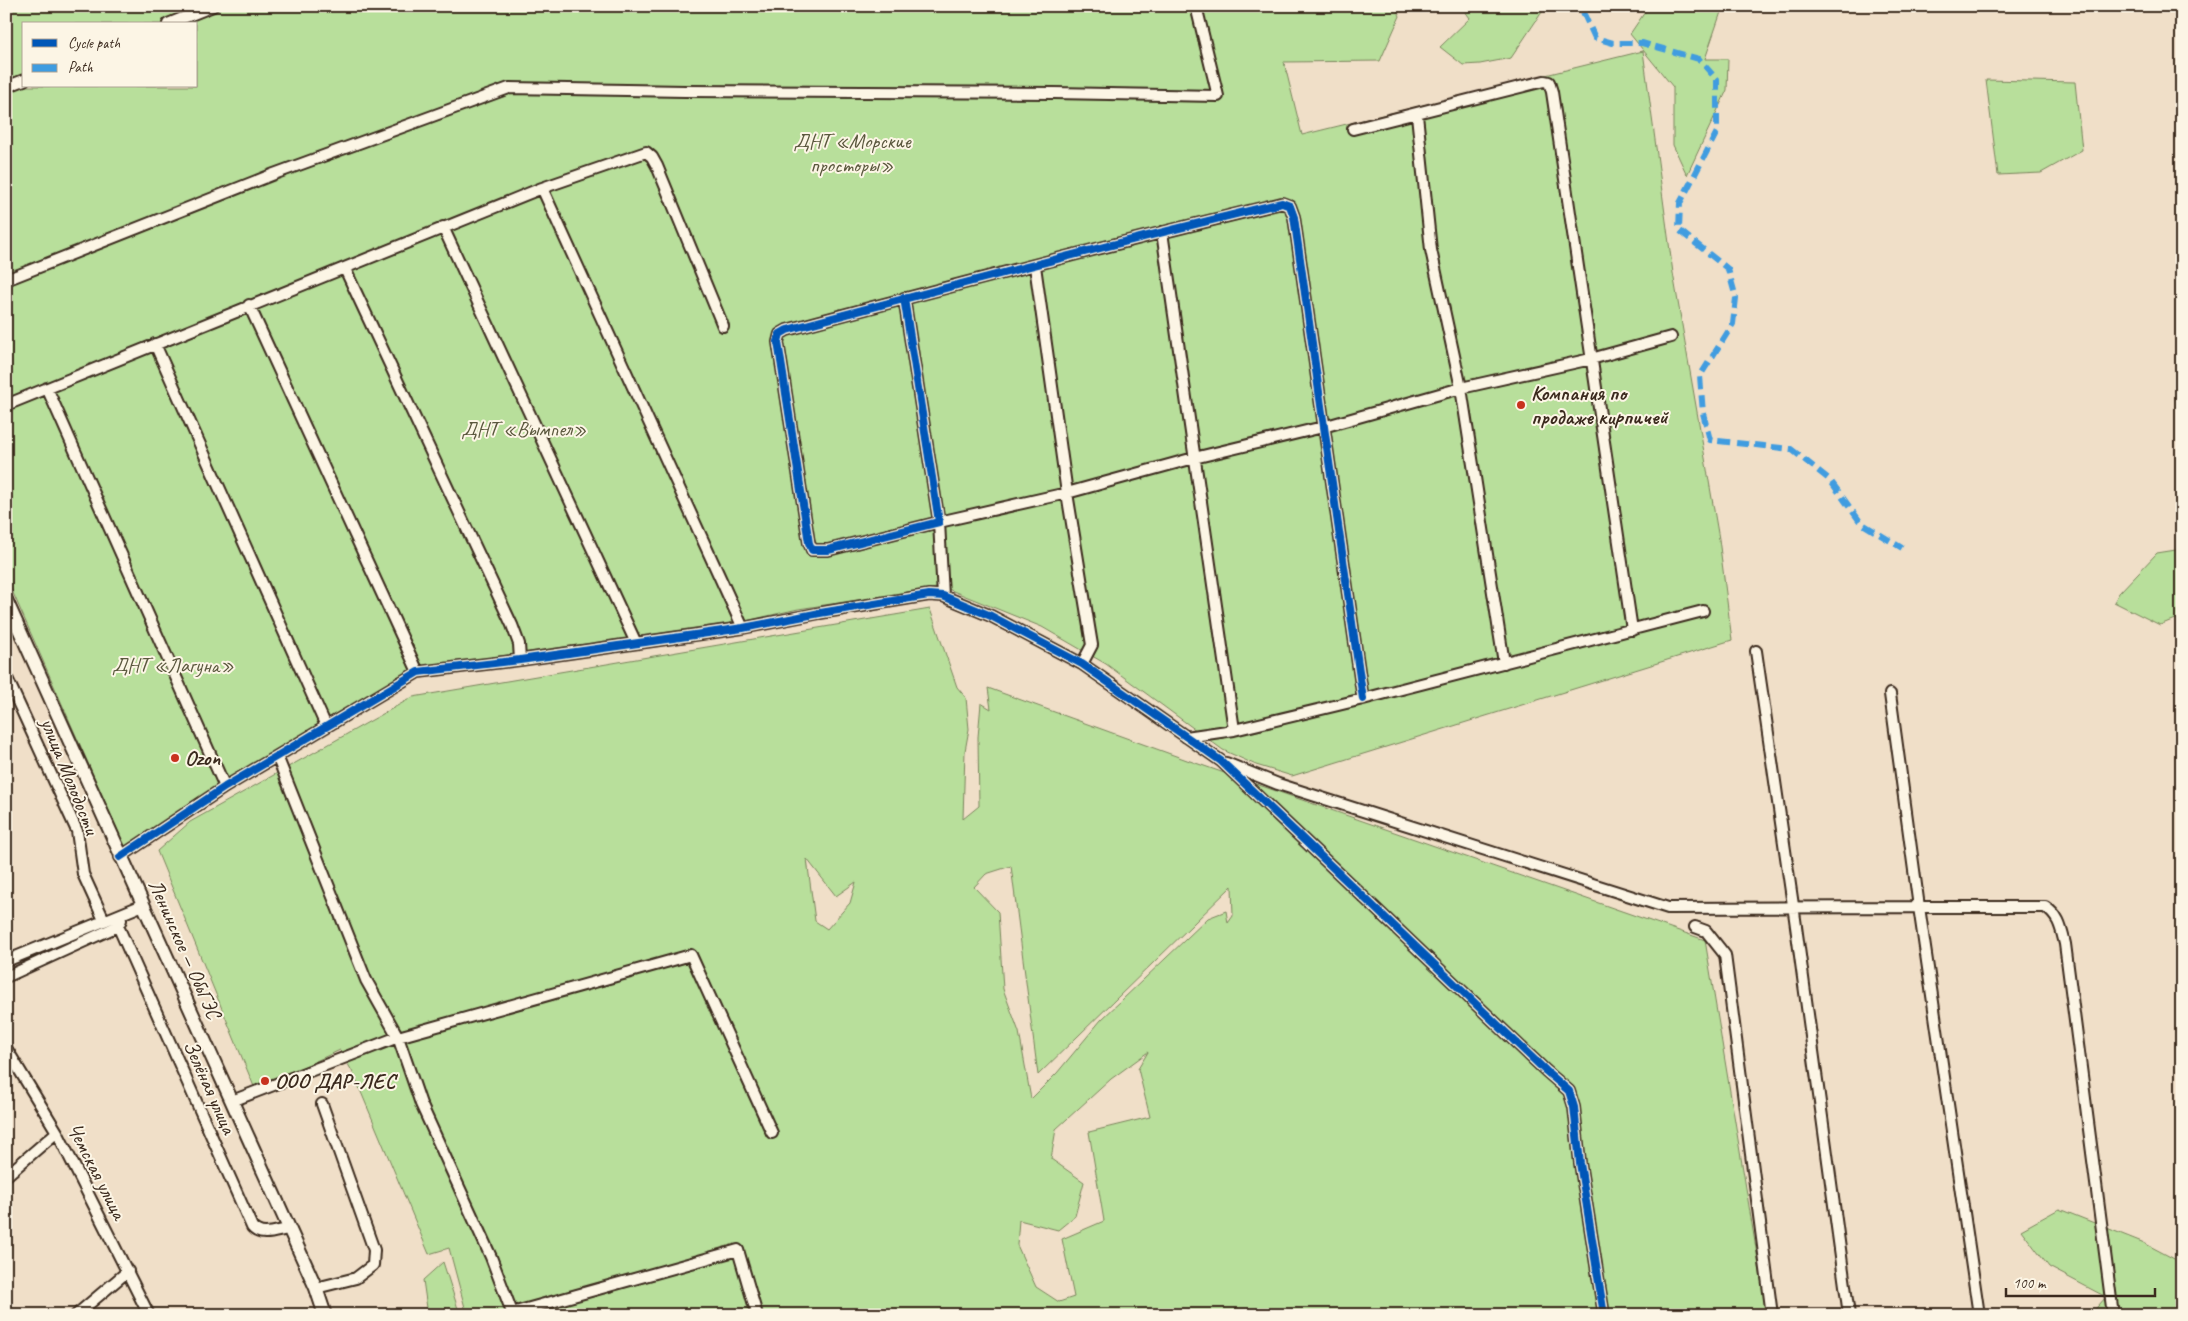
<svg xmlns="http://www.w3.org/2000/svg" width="2188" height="1321" font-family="Caveat,sans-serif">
	<rect width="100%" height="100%" fill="#f0dfc8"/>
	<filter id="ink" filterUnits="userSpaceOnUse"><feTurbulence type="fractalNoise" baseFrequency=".02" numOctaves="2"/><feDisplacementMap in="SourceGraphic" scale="10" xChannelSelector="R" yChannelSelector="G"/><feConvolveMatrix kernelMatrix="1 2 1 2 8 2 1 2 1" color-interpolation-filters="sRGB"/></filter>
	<g filter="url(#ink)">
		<path fill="#b8df9b" stroke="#7a845c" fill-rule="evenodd" d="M6,6H1395L1400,16L1380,61L1284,62L1302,135L1643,51L1673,273L1719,539L1732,640L1292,776L1256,765L1223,750L1106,664L1042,627L943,587L798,609L750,620L411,669L125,847L6,577ZM24,24H196V86H24Z
			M1461,6H1546L1511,58L1480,64L1463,65L1440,47L1470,18Z
			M1644,6H1723L1705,59H1728L1727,90L1687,175L1673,145V87L1630,34L1647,9Z
			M1986,80L2075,82L2082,150L2041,173L1998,175Z
			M2182,549V616L2160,625L2114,602L2119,593L2157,553Z
			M930,609L957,687L966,698L969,729L965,751L963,819L979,806L978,737L981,703L991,709L988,688L1187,760L1705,940L1767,1315H467L449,1248L429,1254L353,1073L340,1050L255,1089L157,851L190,822L413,697ZM807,859L836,896L856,882L850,903L827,929L815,921ZM1011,866L1038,1075L1232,886L1233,916L1228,923L1226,911L1208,918L1101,1020L1057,1073L1031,1099L1019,1032L1003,989L998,912L974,887L986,874ZM1148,1052L1138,1069L1150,1117L1089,1132L1104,1221L1062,1239L1074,1297L1059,1302L1036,1287L1017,1245L1019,1220L1058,1230L1075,1216L1084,1182L1051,1159L1056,1129L1111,1079Z
			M2059,1209L2142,1242L2182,1263V1315H2090L2106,1297L2049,1267L2021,1230Z
			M443,1262L460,1315H428L423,1280Z"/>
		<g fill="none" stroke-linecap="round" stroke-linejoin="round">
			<defs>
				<path id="minor" d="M168,24L213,6
					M6,87L24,80
					M1417,115L1431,250L1461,388L1504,663
					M1353,129L1544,81L1549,82L1552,92L1632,630
					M542,188L743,628
					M443,227L636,643
					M1162,232L1234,730
					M1035,266L1067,493L1092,645L1082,664
					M345,269L512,625L519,644L520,660
					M6,280L274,174L509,88L685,91L1054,93L1218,96L1196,6
					M904,298L939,522L828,550H812L809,543L778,342L780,334L787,330C951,286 1116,243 1282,203L1290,206L1294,217L1363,699
					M249,305L418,672
					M155,344L326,726
					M47,388L225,787
					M6,405L542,188L646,152L652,157L657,166L723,326
					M943,596L939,522L1067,493L1194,458L1323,427L1461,388L1591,359L1671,337
					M1756,651L1795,919L1849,1315
					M6,676L77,831L83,874L104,920
					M1890,694L1919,907H2045C2059,916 2061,928 2065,944L2113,1315
					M1186,737L1234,730L1363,699L1703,611
					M277,756L366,980L398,1037L421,1104L491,1257L513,1315
					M1226,763L1278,784L1668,908L1919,907L1979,1315
					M120,857L225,787L418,672L520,660L743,628L820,613L929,595L943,596L991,616L1082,664L1221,761L1546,1071L1569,1091L1574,1107L1580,1163L1604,1315
					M118,926L252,1227C261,1238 276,1231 288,1229
					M1695,927L1706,931L1725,955L1772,1315
					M6,961L143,905
					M6,977L118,926L121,920
					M6,1048L57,1132L149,1315
					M232,1101L398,1037L691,955L772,1133
					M6,1176L57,1132
					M316,1288L356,1278L373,1265L374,1250L322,1104
					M512,1313L738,1250L757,1315
					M76,1315L128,1271"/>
				<path id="major" d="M6,600L316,1288L325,1315"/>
			</defs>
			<use href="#minor" stroke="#3b2a1e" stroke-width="14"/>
			<use href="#major" stroke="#3b2a1e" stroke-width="16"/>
			<use href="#minor" stroke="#fcf5e5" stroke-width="10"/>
			<use href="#major" stroke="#fcf5e5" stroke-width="12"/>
			<path stroke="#3f9ce0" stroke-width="6" stroke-dasharray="12 6" stroke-linecap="butt" d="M1583,12L1595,38L1613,43H1642L1699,59L1717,80V132L1680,203L1679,230L1728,269L1736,298L1733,324L1700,376L1703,413L1710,440L1791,449L1830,480L1861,523L1902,548"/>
			<defs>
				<path id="cycleway" d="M904,298L939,522L828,550H812L809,543L778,342L780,334L787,330C951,286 1116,243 1282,203L1290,206L1294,217L1363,699
					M120,857L225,787L418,672L520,660L743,628L820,613L929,595L943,596L991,616L1082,664L1221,761L1546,1071L1569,1091L1574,1107L1580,1163L1604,1315"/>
			</defs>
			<use href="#cycleway" stroke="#fcf5e5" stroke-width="11"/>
			<use href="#cycleway" stroke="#0057b8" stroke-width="8"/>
		</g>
	</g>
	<g fill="#c8321e" stroke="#fcf5e5" stroke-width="2">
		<circle cx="1521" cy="405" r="5"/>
		<circle cx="175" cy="758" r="5"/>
		<circle cx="265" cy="1081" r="5"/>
	</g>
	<g text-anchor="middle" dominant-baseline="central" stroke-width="4" stroke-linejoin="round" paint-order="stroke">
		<g font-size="21" fill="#5a573d" stroke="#fcf5e5">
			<text x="852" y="141">ДНТ «Морские<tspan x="852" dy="24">просторы»</tspan></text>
			<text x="524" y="429">ДНТ «Вымпел»</text>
			<text x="173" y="665">ДНТ «Лагуна»</text>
		</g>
		<g font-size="21" font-weight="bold" fill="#3b2a1e" stroke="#fcf5e5" text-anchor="start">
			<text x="1531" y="393">Компания по<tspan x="1531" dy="24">продаже кирпичей</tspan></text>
			<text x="185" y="758">Ozon</text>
			<text x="275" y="1081">ООО ДАР-ЛЕС</text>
		</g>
		<g font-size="21" fill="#3b2a1e" stroke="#fcf5e5">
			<text transform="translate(70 776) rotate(68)">улица Молодости</text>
			<text transform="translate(185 949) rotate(66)">Ленинское — ОбьГЭС</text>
			<text transform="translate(210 1087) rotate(66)">Зелёная улица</text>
			<text transform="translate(97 1171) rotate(63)">Чемская улица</text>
		</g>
	</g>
	<rect width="2188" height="1321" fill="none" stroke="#fcf5e5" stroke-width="25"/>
	<rect x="12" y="12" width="2163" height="1296" fill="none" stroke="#3b2a1e" stroke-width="2" filter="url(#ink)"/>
	<rect x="22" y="22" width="175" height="65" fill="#fcf5e5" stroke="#afa495"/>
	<rect x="32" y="39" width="25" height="8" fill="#0057b8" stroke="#afa495"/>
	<text x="68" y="48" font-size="15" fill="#3b2a1e">Cycle path</text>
	<rect x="32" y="64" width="25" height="8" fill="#3f9ce0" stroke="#afa495"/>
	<text x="68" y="72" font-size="15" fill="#3b2a1e">Path</text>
	<path d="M2006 1288v8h149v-8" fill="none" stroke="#3b2a1e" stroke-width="2.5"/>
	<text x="2013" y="1288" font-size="15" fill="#3b2a1e" stroke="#fcf5e5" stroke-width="4" paint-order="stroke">100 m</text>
</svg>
